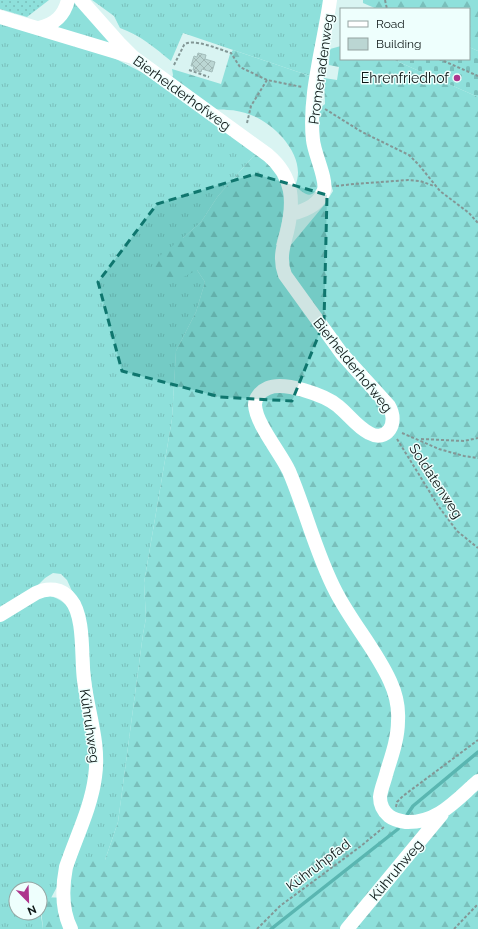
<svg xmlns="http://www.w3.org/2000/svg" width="478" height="929" font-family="Raleway,sans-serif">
	<defs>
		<pattern id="grass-tufts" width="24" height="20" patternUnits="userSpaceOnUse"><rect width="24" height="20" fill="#8ee0db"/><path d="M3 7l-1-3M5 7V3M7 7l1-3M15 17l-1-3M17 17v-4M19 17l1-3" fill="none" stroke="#79bfbb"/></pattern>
		<pattern id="forest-firs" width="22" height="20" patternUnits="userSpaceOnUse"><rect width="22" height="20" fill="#8ee0db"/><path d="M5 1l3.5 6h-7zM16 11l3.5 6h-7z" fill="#79bfbb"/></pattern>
		<pattern id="cemetery-stones" width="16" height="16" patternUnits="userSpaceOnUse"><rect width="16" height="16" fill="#8ee0db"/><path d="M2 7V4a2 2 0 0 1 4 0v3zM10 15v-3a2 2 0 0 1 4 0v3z" fill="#79bfbb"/></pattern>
		<pattern id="park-dots" width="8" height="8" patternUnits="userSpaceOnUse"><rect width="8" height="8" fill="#8ee0db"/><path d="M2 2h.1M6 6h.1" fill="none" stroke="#79bfbb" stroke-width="1.8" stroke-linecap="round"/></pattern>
		<pattern id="building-cross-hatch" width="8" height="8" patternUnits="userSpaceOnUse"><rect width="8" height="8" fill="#bbd6d3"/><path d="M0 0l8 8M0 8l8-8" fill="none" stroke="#a0b7b4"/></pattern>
	</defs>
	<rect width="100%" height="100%" fill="#d9f4f2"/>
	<path fill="url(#grass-tufts)" d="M73,0L114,47L54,29Z
		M92,0H324L313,77L183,33L171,61C155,48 140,35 120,28L114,16Z
		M0,22L114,58L143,73L257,152L218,196L201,222L183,238L197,270L205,282L196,312L176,351L172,419L144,583L146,618L143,634L118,822L105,860L69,898L66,887L92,813L93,695L90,670L86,623L80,601L72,591L67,580L61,574L53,573L45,578L36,587L0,609Z
		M50,596C61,599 67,604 73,614L90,740V778L59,883L51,898L40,897V889H16V913H40V909L43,929H0V621L40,597Z"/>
	<path fill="url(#forest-firs)" d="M363,0H478V51L469,47V9H377L363,3Z
		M341,46V59H392L478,97V929H43L40,897L69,898L79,859L105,860L118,822L143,634L146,618L144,583L172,419L176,351L196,312L205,282L197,270L166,286L154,275L153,261L183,238L201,222L218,196L257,152C267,162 278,172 283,186C289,200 280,230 276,245L290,246L325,204L333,191L318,145L319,109L325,104L324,78L337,80L339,67L329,65L330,49Z
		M233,50L313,77L320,183C312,200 307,196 295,186C308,158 276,124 251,115C244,112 235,110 227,110C223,109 219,110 215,109C200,101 186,89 172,80L173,75L172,69L221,84L230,54Z"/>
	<path fill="url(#cemetery-stones)" d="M469,47L478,51V97L392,59H469Z"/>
	<path fill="url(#park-dots)" d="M0,0H49L27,17L0,9Z"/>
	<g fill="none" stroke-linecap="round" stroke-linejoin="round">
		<path stroke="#5ab6b1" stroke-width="3.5" d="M407,815L413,806L478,752
			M271,929L398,829"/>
	</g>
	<path fill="url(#building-cross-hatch)" stroke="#a3bdbb" d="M198,53L206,55L205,59L215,62L212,72L202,69L201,72L193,70L194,66H191L194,56L197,57Z"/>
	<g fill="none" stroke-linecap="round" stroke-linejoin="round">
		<path stroke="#839796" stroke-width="2" stroke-dasharray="3 2" stroke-linecap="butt" d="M385,0L387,9
			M439,59L478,76
			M174,65L184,45C191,37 221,50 231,53L240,67L267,80L302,87
			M189,70L209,77
			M325,109L362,132L409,155L419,165L440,191L469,213L478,223
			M247,123L251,106L267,80
			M336,186L354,184L408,180L420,181L434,186
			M402,433L439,449L464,456L478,458
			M397,439L439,507L457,531L478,548
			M421,439L464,441L478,438
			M396,807L397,802L403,796L478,740
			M257,929L280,906L361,846L384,827
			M454,929L478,904"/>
		<path stroke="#fff" stroke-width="14" d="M81,0L119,43L133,57L268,155C294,177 294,202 287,232C283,247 279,259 285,275L342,354L389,406C399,423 387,443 369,433C357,427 348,414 338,406C325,395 284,381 268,388C261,391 255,397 255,405C256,424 280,452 289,471C306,511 316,554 336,592C352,623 376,650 390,681C396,694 399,707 398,721C398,738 392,755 387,771C385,780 381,788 380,797C380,804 383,811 389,816C394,820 400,821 406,822C438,823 456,800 478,781
			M0,17L133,57
			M39,28C55,24 64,16 68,0
			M291,214C304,211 320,205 324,190C327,179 314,153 313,140C308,96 324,44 330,0
			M0,615L36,593C48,587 62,588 71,600C85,617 81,658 84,680C88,713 100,744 95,777C91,808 76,837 66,867C62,888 61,909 71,929
			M347,929L442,814"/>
	</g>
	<path fill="#0f766e" fill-opacity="0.2" stroke="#0f766e" stroke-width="3" stroke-dasharray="8 5" stroke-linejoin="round" d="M255,174L327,195L324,322L292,401L220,397L122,371L98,282L157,204Z"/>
	<circle fill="#ad368d" stroke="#eefffd" stroke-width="1.5" cx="457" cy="78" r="4"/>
	<g text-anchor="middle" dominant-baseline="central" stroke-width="3" stroke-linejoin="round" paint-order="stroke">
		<g font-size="14" fill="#0e1817" stroke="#eefffd">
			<text transform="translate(321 69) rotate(-82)">Promenadenweg</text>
			<text transform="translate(182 93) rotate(36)">Bierhelderhofweg</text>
			<text transform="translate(353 365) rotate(51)">Bierhelderhofweg</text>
			<text transform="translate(436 481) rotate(57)">Soldatenweg</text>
			<text transform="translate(90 726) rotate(82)">Kühruhweg</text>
			<text transform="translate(318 865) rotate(-37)">Kühruhpfad</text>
			<text transform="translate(396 870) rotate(-50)">Kühruhweg</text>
		</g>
		<g font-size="14" fill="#0e1817" stroke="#eefffd" text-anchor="end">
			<text x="449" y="78">Ehrenfriedhof</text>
		</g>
	</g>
	<rect x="340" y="8" width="130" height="52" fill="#eefffd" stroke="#94a3a1"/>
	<rect x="348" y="21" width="20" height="6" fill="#ffffff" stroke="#94a3a1"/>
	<text x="376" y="28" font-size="12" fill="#0e1817">Road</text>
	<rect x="348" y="38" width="20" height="12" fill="#bbd6d3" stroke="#94a3a1"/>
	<text x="376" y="48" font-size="12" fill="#0e1817">Building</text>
	<g transform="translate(28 901) rotate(157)"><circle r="19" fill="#eefffd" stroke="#94a3a1"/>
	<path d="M0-3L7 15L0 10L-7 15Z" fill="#ad368d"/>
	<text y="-6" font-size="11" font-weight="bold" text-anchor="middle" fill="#0e1817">N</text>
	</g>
</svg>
